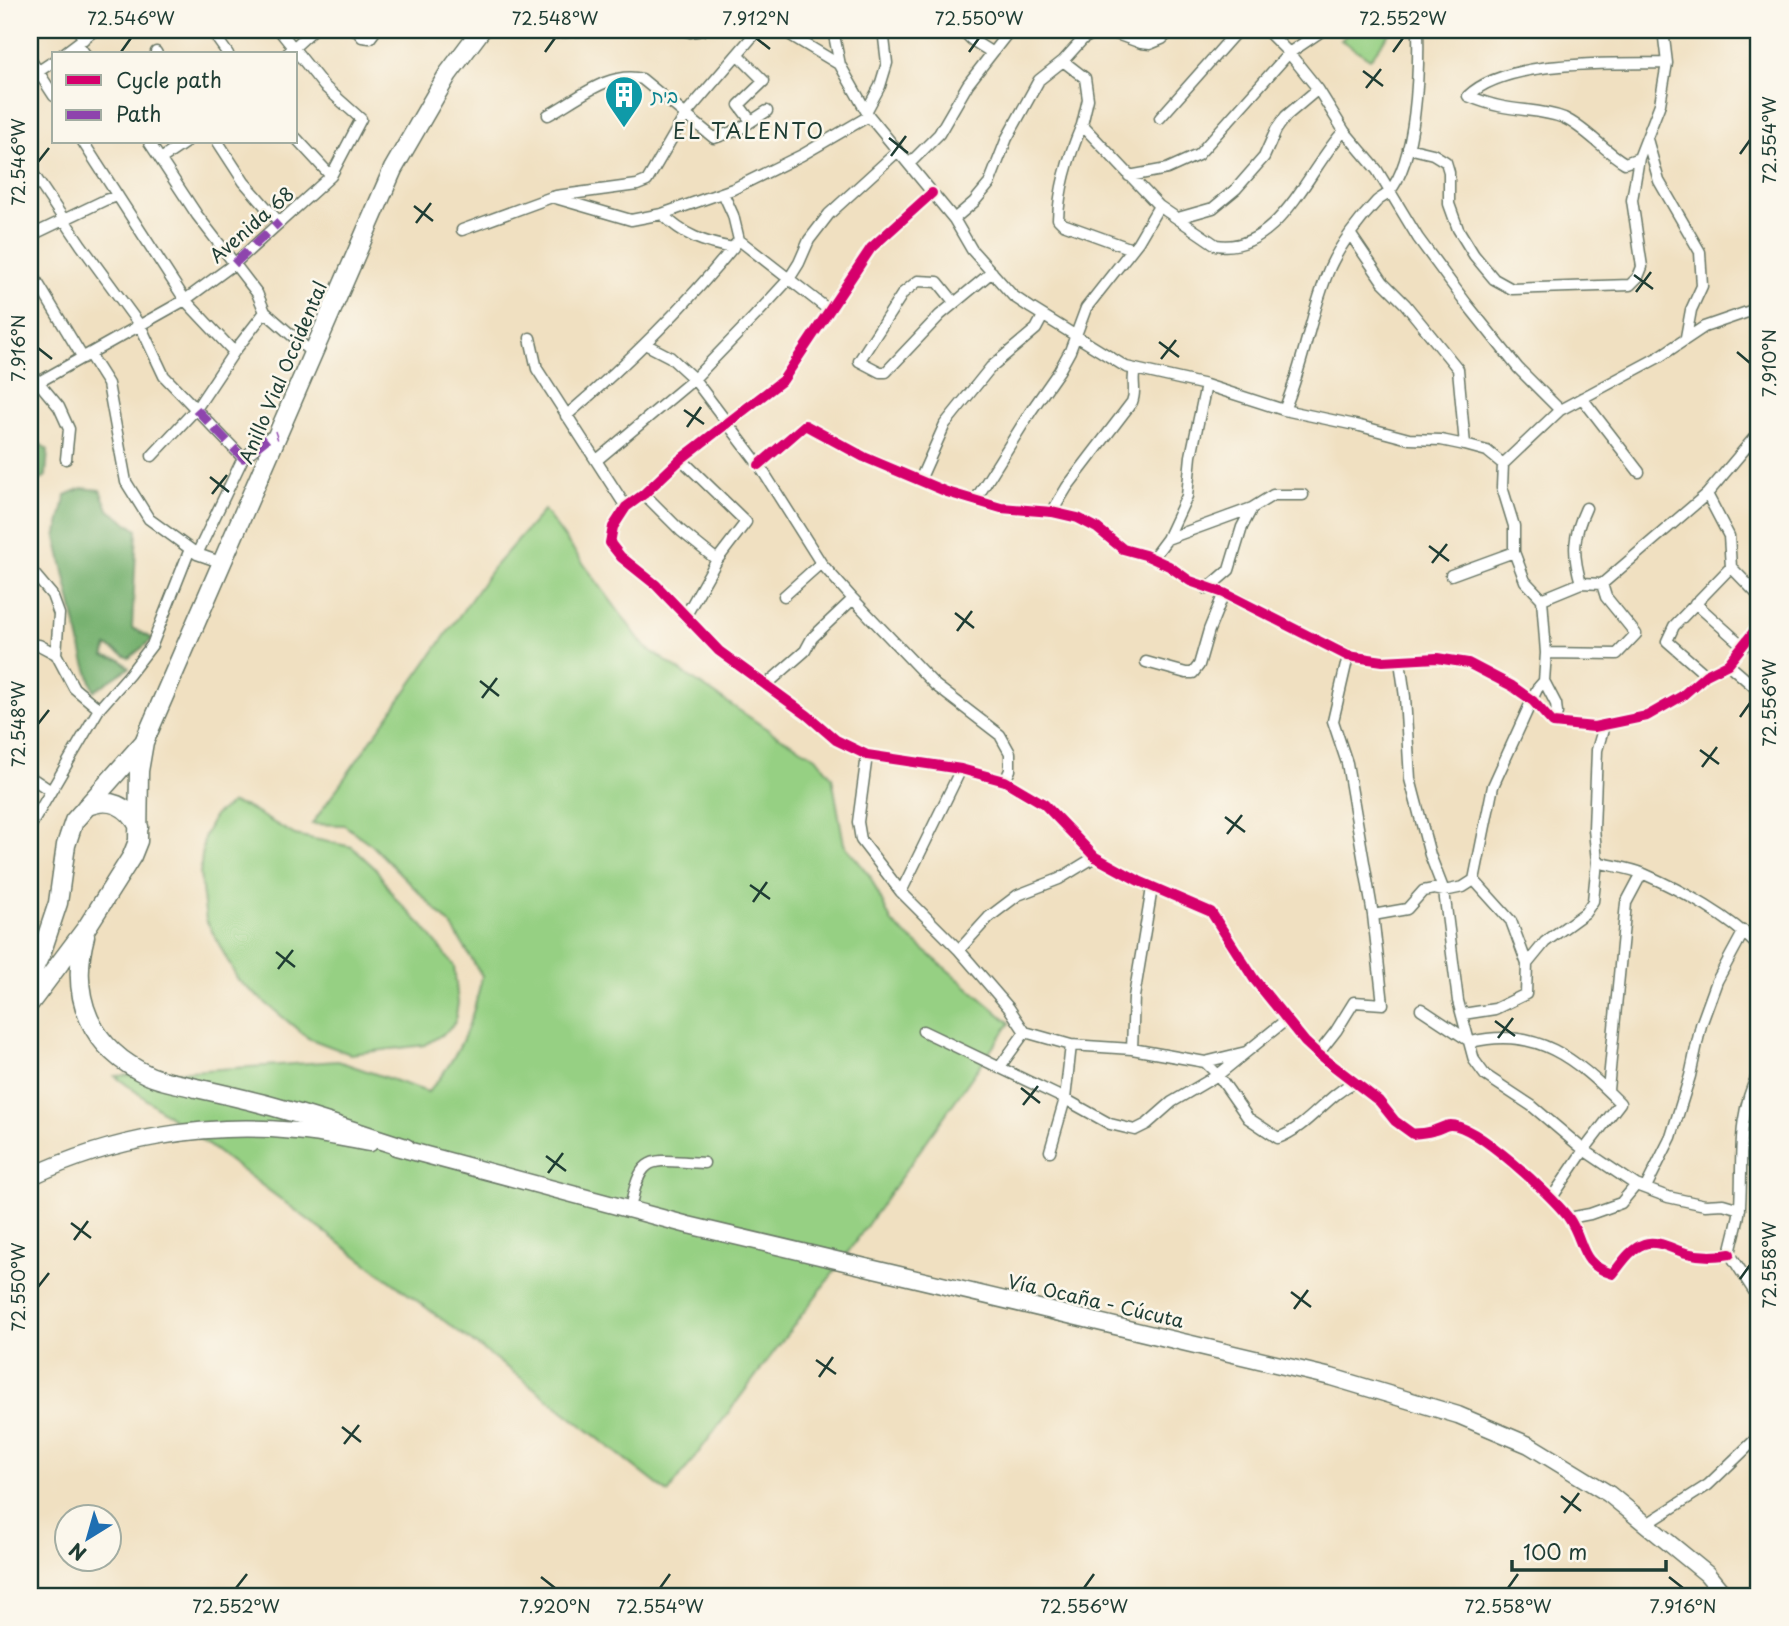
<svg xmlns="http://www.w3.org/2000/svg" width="1789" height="1626" font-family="'Playpen Sans','Playpen Sans Hebrew',sans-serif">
	<rect width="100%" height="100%" fill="#fbf7ec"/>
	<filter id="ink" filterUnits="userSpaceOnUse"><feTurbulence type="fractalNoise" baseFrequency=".0143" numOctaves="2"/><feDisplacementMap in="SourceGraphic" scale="14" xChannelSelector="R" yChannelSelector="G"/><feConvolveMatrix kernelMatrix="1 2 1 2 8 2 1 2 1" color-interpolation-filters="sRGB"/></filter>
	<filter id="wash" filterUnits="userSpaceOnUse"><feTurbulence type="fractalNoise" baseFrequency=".00686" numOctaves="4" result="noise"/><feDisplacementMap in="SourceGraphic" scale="28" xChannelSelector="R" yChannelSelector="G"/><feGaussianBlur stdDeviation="1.57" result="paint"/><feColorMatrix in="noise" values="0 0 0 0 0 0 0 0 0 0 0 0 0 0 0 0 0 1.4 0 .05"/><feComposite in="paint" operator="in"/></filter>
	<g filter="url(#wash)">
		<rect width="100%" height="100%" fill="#f0e0c1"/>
		<path fill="#96d083" stroke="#5a865c" stroke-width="2" d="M1352,30H1392L1370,59L1341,40Z
			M544,510L645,647L773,733L816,757L832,777L844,844L870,876L892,923L1010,1023L834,1272L668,1493L525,1381L115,1076L338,1061L428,1092C459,1058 473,1022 482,976L451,925L372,845L344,825L312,824L493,568Z
			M232,803L246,807L295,835L352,847L376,869L396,899L422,925L454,966L458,1003L455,1022L446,1032L425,1045L350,1054L308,1038L238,980L206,920L200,874L204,837L215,815Z"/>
		<path fill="#78b271" stroke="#4c7852" stroke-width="2" d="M40,444L48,450L46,476L30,488V449Z
			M82,488L100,490L108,509L137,530L132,628L153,639L129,658L107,646L104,656L121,660L129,668L94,691L84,660L56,537L66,495Z"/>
	</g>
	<g filter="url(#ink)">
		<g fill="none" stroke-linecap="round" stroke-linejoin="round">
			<defs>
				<path id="street" d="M78,30L84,39
					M211,30L228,54
					M356,30L362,37L370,38L376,30
					M548,30L554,33L587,30
					M682,30L690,32L703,30
					M782,30L840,65
					M833,30L840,65L869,116L954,219L972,250L1013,296L1031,308L1126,367L1206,385L1284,410L1360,426L1409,439L1441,440L1465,445L1487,451L1503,464
					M962,30L972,40L991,52
					M1266,30L1289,53L1318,89L1344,131L1377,170L1418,238L1466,303L1518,368L1560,410
					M78,44L85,54
					M156,52L157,54
					M63,54L95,30
					M287,54L313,30
					M738,55L764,81L739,105L751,121
					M30,59L54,96
					M1063,61L1085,78L1088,99L1082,125L1159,206L1216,245C1279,255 1310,165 1344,131
					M30,77L54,61
					M867,110L880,86L887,63L883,30
					M548,115C576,100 610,70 642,79L714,138L738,130L767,111
					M1160,118L1238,30
					M1082,125C1070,153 1059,188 1058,219L1063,224L1132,249
					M296,138L331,176
					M1647,139L1659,181L1700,252L1702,286L1691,310L1686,337
					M83,142L185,300L234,352
					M149,142L197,215L257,293L265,312L312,353
					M218,142L244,182L279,222
					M1408,148L1433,154L1446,162L1449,172V204L1458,229L1474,255L1494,279L1512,289L1630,285L1638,277L1642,267L1632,200L1639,158L1660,104L1667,63L1663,30
					M1639,158L1625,163C1604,151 1586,128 1564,118C1544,110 1521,111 1499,106C1489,104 1478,100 1468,96C1507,58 1615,64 1667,63
					M161,159L186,142
					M909,164L939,134L968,84L1010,30
					M30,169L81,245L141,327L164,376L243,458
					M1129,176L1167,169L1198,155L1289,53L1323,30
					M723,193L733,215L739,240L830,311
					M932,193L871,248L783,380L681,459L644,494L626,507L613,527L610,543L621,557L656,585L719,651L807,715L836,740L867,755L961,769L1005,781L1044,804L1095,857L1139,881L1211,912L1254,979L1305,1042L1318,1054L1379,1101L1395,1121L1413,1134C1420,1133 1428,1133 1435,1130C1440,1129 1445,1125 1450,1125C1476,1124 1551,1195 1568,1217C1586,1242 1577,1263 1613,1274C1621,1264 1631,1248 1644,1244C1657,1239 1674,1250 1686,1253C1702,1257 1715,1257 1730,1254
					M556,196L637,185L647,181L686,114L758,30
					M662,214C683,235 704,243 733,248
					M1178,218L1213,208L1236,189L1264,157L1276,130L1286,116L1318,89
					M954,219L974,202L989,184L1007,138L1039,80L1063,61L1083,39L1097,31L1111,32L1141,43L1150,44L1162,39L1172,30
					M462,230L552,197L631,220L662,214L733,189L802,155L869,116
					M1351,235L1383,282L1405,304L1458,369L1465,445
					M30,236L105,200L118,196
					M30,270L83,358
					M954,302L938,282L918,281L903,293L859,361L880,372H886L940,315L992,272
					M530,338L537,369L626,507
					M645,344L670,357L694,379L759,465L821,563L853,599L935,685L1000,735L1010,753V770L1005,781
					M89,354L108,384L126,482L149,519L197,554L223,563
					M30,372L59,407L69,429L66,459
					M30,387L185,300L234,264L331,176L361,119L324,86L279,30
					M1582,398L1639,472
					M1284,410C1304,364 1310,314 1330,267C1340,245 1360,219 1377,201C1380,198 1386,196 1389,192C1417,160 1419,70 1418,30
					M566,416C629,362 687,305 739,240
					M152,456L196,409L234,352L265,312
					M681,459L746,522L717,560L685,617
					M597,460L694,379L755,316L789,279L799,263L809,240L829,214L898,151
					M759,465L805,425L864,457L947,492L1001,508L1052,512L1078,518L1097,528L1123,549L1145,555L1169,566L1190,581L1224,593L1348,656L1383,661L1437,658L1468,663L1512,686L1533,701L1553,723L1594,727L1647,716L1682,696L1706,675L1728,664L1759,625
					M920,480L945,424L991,367L1036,329L1043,316
					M644,494L681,531L717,560
					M1707,494L1729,536L1731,567L1759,596
					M976,499L1031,411L1059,371L1070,351L1086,308L1138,242L1159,206
					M1052,512L1067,487L1132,402C1137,390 1131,381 1135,369
					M1167,539L1187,496L1191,456L1206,385
					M197,554L243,458L268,438L275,436
					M1152,559L1167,539L1252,508
					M30,569L52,595L59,614L56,654L74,688L99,709
					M1451,575L1514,552
					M1581,583L1602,584
					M1207,589L1229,570L1242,527L1252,508L1273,495H1303
					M784,596L821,563
					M1542,599L1581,583C1572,553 1573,536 1586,508
					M1695,603L1744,647
					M30,645H39L56,654
					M1546,653L1617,654L1636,634L1606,597L1602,584L1707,494L1759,432
					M1400,661L1405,697L1410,779L1430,855L1444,891L1458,1001L1474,1060L1485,1075L1532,1106L1584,1150L1636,1185L1668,1197L1705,1205L1723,1204L1740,1209
					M1146,662L1186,673H1193L1199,665L1209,630L1224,593
					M1728,664L1759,691
					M1706,675L1667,641L1674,626L1731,567
					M766,685L805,651L812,638L853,599
					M1553,723L1557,713L1556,704L1544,681L1546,653L1542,599L1525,581L1514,552V526L1502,487L1503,464L1560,410L1659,357L1704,327L1759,308
					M867,755L858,822L861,840L901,892L959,950L1009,1008L1025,1032L1071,1045L1132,1049L1205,1062L1246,1052
					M30,777L51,791
					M30,827L99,709L129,675L152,645L190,549
					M1597,862C1612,866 1630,868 1644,874C1683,891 1730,917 1759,947
					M1474,880L1511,921L1527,964
					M901,892L961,769
					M1373,915L1407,909L1423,891L1434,889L1444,891L1463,887L1474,880L1493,786L1537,689L1544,681
					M959,950L989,917L1018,895L1059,879L1095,857
					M1421,1009L1471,1042C1537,1026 1576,1059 1620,1103L1584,1150L1551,1199
					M1463,1014L1495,1009L1526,994L1527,964L1545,942L1585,913L1593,901L1597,862L1594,829L1597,750L1604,726
					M923,1031L1065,1099L1110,1124L1135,1130L1147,1124L1172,1102L1218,1075L1286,1020
					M1132,1049L1134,997L1152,888
					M1318,1054L1336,1031L1354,1002L1383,1004L1373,915L1347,763L1333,721L1348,656
					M1205,1062L1218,1075L1248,1118L1278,1138C1308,1127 1326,1096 1355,1082
					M999,1068L1025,1032
					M1759,1072C1736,1117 1743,1156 1740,1206C1739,1222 1733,1238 1730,1254L1759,1299
					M1608,1090L1626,903L1642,873
					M1050,1151L1065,1099L1071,1045
					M1646,1187L1671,1137L1690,1076L1701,1025L1717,981L1744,931
					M630,1210C641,1150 651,1161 704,1163
					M1569,1218L1590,1214L1621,1203L1636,1185
					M1647,1524L1708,1485L1759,1436"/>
				<path id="primary" d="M396,1147L688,1225L1331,1377L1458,1415L1529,1445L1609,1494L1707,1574L1725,1596
					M30,1177C111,1138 207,1122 296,1131C321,1133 346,1139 370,1143"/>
				<path id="highway" d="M86,807C109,796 128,806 139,827
					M85,936C69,997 90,1049 150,1076C164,1082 181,1084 196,1088C219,1093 241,1098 264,1104C312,1117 359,1133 406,1148
					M30,977L42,951L58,903L66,845L74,821L144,742
					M30,1003L87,927L132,856L138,841L139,771L144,742L393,169L448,74L481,30"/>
			</defs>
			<use href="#street" stroke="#687665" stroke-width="13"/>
			<use href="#primary" stroke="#687665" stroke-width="19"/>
			<use href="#highway" stroke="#687665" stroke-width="21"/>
			<use href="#street" stroke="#fff" stroke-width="10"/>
			<use href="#primary" stroke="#fff" stroke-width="16"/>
			<use href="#highway" stroke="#fff" stroke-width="18"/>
			<path stroke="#8e44ad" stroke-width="9" stroke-dasharray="18 9" stroke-linecap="butt" d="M234,264L279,222
				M196,409L243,458L268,438L277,435"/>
			<defs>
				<path id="cycleway" d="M932,193L871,248L783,380L681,459L644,494L626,507L613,527L610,543L621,557L656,585L719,651L807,715L836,740L867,755L961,769L1005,781L1044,804L1095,857L1139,881L1211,912L1254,979L1305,1042L1318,1054L1379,1101L1395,1121L1413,1134C1420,1133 1428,1133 1435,1130C1440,1129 1445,1125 1450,1125C1476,1124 1551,1195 1568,1217C1586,1242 1577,1263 1613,1274C1621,1264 1631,1248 1644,1244C1657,1239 1674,1250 1686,1253C1702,1257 1715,1257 1730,1254
					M759,465L805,425L864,457L947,492L1001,508L1052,512L1078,518L1097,528L1123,549L1145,555L1169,566L1190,581L1224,593L1348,656L1383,661L1437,658L1468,663L1512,686L1533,701L1553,723L1594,727L1647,716L1682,696L1706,675L1728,664L1759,625"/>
			</defs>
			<use href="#cycleway" stroke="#fbf7ec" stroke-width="15"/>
			<use href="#cycleway" stroke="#d6006c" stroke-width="10"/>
		</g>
	</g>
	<path fill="none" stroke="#1f3d34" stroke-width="2.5" d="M756,38L770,49M121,52L131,38M545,52L555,38M969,52L979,38M1393,52L1403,38M1363,71L1383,86M1366,88L1381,69M889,138L908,153M1740,154L1750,140M891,156L906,136M38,162L49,148M414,206L433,221M416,223L431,203M1634,275L1653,289M1636,292L1651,272M1159,342L1179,357M38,348L52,359M1737,352L1750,363M1161,359L1176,340M684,410L704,424M687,427L701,407M210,477L229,492M212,494L227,475M1429,546L1449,561M1432,563L1447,544M955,613L974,628M957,631L972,611M480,681L499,696M482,698L497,678M1740,717L1750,703M38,724L49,710M1700,750L1719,764M1702,767L1717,747M1225,817L1245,832M1227,834L1242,815M750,885L770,899M753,902L767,882M276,952L295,967M278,969L293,950M1495,1021L1515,1036M1498,1038L1513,1018M1021,1088L1040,1103M1023,1105L1038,1086M546,1156L566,1171M548,1173L563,1153M71,1223L91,1238M74,1240L88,1221M1740,1279L1750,1265M38,1287L49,1273M1291,1292L1311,1307M1294,1309L1308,1290M816,1360L836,1374M819,1377L833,1357M342,1427L361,1442M344,1444L359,1425M1561,1496L1581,1511M1564,1513L1579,1493M541,1577L555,1588M1669,1577L1683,1588M236,1588L247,1574M660,1588L670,1574M1084,1588L1094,1574M1508,1588L1518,1574"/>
	<defs>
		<symbol id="building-pin" viewBox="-11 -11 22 30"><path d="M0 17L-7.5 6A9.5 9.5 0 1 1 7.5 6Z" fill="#0f9aa8" stroke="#fbf7ec"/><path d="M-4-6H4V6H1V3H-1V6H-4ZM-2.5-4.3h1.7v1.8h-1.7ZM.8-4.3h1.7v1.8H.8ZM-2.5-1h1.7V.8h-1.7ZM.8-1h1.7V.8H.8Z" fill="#fff"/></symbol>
	</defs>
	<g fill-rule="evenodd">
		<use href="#building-pin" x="602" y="73" width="44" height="60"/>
	</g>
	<g text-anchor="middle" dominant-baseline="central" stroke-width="5" stroke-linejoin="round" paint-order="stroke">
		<g font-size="19" fill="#0d838f" stroke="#fbf7ec" text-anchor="start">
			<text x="651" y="95">בית</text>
		</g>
		<g font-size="19" fill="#1f3d34" stroke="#fbf7ec">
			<text transform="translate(251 224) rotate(-41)">Avenida 68</text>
			<text transform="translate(282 372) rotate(-67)">Anillo Vial Occidental</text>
			<text transform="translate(1096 1300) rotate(13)">Vía Ocaña - Cúcuta</text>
		</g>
		<g font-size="21" letter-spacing="2" fill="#1f3d34" stroke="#fbf7ec">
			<text x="749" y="130">EL TALENTO</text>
		</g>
	</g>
	<rect width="1789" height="1626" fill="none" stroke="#fbf7ec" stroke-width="77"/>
	<rect x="52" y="52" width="245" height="91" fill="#fbf7ec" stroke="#a3ada2" stroke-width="2"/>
	<rect x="66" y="75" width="35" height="10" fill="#d6006c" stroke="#a3ada2" stroke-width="2"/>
	<text x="116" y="88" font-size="21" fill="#1f3d34">Cycle path</text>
	<rect x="66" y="110" width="35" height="10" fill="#8e44ad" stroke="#a3ada2" stroke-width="2"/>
	<text x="116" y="122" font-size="21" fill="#1f3d34">Path</text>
	<g transform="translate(88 1538) rotate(217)"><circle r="33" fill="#fbf7ec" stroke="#a3ada2" stroke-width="2"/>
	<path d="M0-5L12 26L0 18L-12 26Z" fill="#1f6fb2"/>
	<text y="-10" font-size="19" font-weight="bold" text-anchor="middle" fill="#1f3d34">N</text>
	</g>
	<path d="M1512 1560v10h154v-10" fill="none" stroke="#1f3d34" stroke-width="3.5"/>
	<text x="1523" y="1560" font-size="21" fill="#1f3d34" stroke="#fbf7ec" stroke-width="5" paint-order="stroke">100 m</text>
	<rect x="38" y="38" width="1712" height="1550" fill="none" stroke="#1f3d34" stroke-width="2.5"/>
	<g font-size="18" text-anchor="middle" fill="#1f3d34">
		<text x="131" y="25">72.546°W</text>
		<text x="555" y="25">72.548°W</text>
		<text x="756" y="25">7.912°N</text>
		<text x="979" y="25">72.550°W</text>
		<text x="1403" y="25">72.552°W</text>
		<text transform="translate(1770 140) rotate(-90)" y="6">72.554°W</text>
		<text transform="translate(19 162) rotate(-90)" y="6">72.546°W</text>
		<text transform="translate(19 348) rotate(-90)" y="6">7.916°N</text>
		<text transform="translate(1770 363) rotate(-90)" y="6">7.910°N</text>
		<text transform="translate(1770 703) rotate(-90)" y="6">72.556°W</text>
		<text transform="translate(19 724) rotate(-90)" y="6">72.548°W</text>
		<text transform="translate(1770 1265) rotate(-90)" y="6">72.558°W</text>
		<text transform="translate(19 1287) rotate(-90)" y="6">72.550°W</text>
		<text x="236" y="1613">72.552°W</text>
		<text x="555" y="1613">7.920°N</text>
		<text x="660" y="1613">72.554°W</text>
		<text x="1084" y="1613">72.556°W</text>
		<text x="1508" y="1613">72.558°W</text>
		<text x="1683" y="1613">7.916°N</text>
	</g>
</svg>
